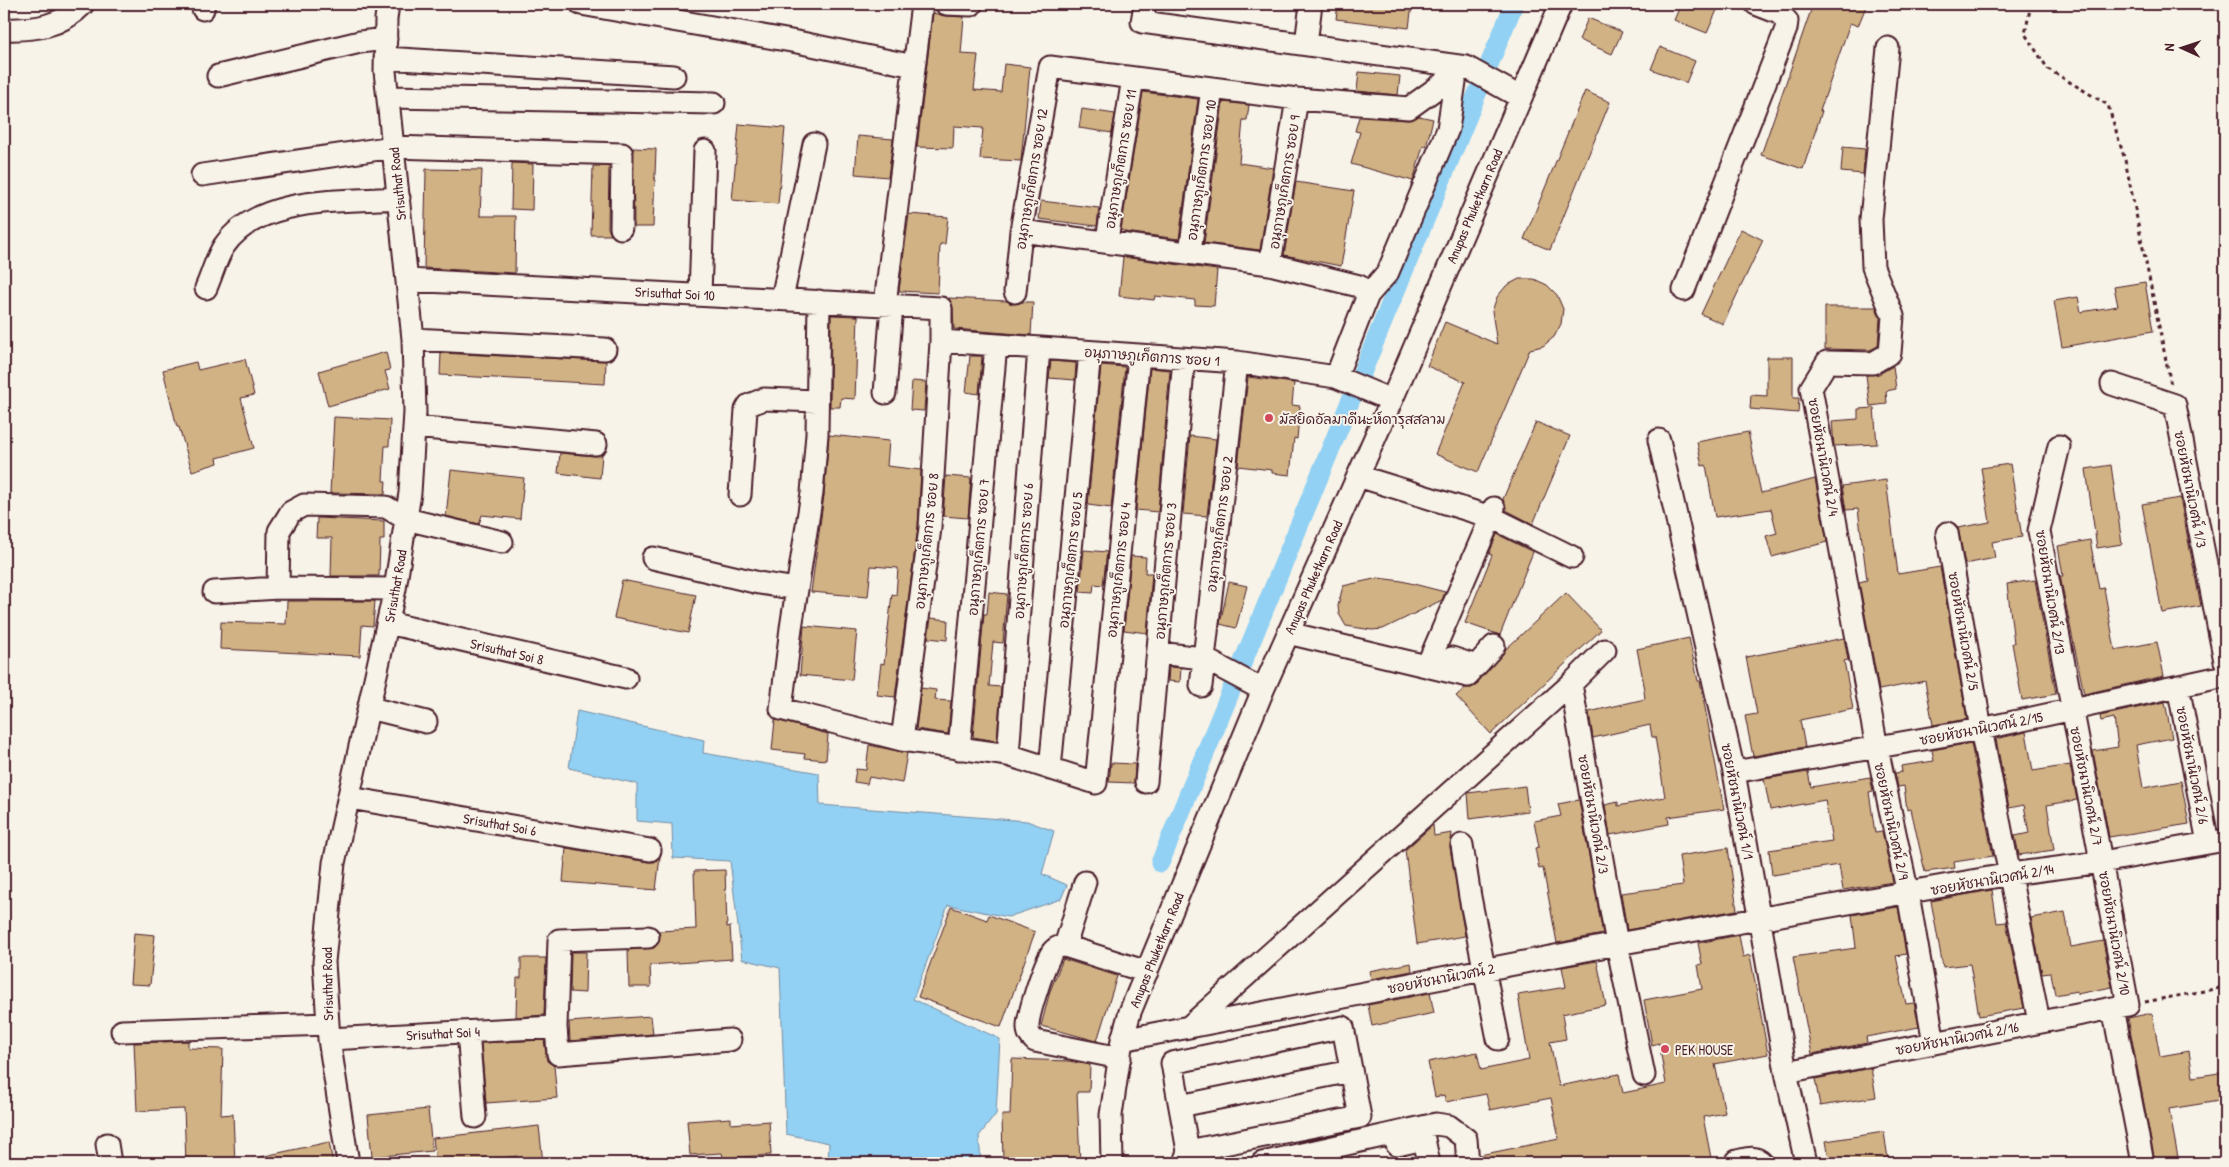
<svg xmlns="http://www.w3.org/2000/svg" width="2229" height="1167" font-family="'Patrick Hand','Playpen Sans Thai',sans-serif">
	<rect width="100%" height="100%" fill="#f7f3e8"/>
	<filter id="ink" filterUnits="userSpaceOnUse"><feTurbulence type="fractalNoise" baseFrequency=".02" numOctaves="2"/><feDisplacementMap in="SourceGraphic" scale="10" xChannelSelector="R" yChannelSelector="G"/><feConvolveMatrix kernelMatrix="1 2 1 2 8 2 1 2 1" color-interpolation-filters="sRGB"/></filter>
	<g filter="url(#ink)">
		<path fill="#92d1f3" stroke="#758aa3" d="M577,711L704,740L703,753L819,773L820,805L1027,821L1054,831L1042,874L1067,885L1061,899L1008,917L948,905L913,999L1000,1039L996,1114L979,1136L981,1163H828L829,1143L786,1134L780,968L742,959L730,861L673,858L672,824L637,821V784L569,768Z"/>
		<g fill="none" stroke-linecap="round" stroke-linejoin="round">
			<path stroke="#92d1f3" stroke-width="19" d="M1160,863L1514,4"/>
		</g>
		<path fill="#d0b284" stroke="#4a1f2b" d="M1338,4H1412L1409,28L1336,19Z
			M1681,4H1702L1717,10L1707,33L1674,20Z
			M1813,4H1867L1858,26L1850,23L1820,111H1822L1803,169L1761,155Z
			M933,13L946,16L964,17L961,54L978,55L974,90L1001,92L1004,64L1030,67L1021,161L980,159L983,128L954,126L953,148L917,147Z
			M1588,18L1622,32L1612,54L1579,40Z
			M1660,47L1695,61L1686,83L1651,69Z
			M1359,72L1400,76L1398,95L1357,91Z
			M1585,91L1610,102L1550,250L1524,239Z
			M1143,92L1198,99L1179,239L1125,232L1121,230Z
			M1223,102L1249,105L1247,120H1243L1239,163L1273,168L1260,250L1204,243Z
			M1082,109L1115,114L1112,133L1079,128Z
			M1419,116L1433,119L1426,147L1423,146L1413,181L1351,164L1360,132L1355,131L1359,117L1408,120Z
			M739,124L785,128L778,204L732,200Z
			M858,136L893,139L888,177L855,174Z
			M1843,147L1865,149L1863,174L1841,172Z
			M633,148L656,149L653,227H634Z
			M512,163L533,164L532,210L511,209Z
			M593,166H609L608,228L611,235H591Z
			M426,169L482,170L480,216H516L515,273L424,268Z
			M1296,182L1354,191L1341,266L1284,255Z
			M1041,201L1099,208L1097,226L1039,219Z
			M909,214L948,217L945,244H940L938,293L899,291Z
			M1741,229L1763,240L1723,324L1701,314Z
			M1123,257L1217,270L1214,306L1195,305V300L1155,296L1154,300L1119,296Z
			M1519,279H1534L1547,285L1557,295L1563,309L1561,324L1554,337L1543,346L1530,349L1478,472L1435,454L1465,382L1427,366L1445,322L1497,344L1492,311L1497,297L1506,286Z
			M2145,282L2153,331L2062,347L2054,301L2078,297L2081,312L2118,306L2114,287Z
			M949,298L1007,301L1014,304L1022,302H1033L1031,335L954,329L953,308Z
			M1825,307H1876L1880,318L1878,346L1870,350L1825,349Z
			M831,315L858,316L855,399L841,398L840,407H830Z
			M386,352L390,370L385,371L390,389L328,406L319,371Z
			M441,353L606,361L605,384L440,375Z
			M970,356H982L979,394L966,392Z
			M1767,357H1793V398H1799L1798,413L1750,409L1751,395L1767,396Z
			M245,359L254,395L241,398L254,448L217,458L218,463L192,471L179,427H177L163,370L196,362L198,370Z
			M1051,361L1076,363L1075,380L1049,378Z
			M1101,365L1125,367L1111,508L1088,505Z
			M1893,366L1896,389L1886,391L1887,404L1870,406L1866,375L1879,374Z
			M1150,368L1170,370L1158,512L1136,510Z
			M1248,377L1294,383L1292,405L1300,406L1297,439L1294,438L1290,475L1272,473V470L1238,466Z
			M912,381L926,382L924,411L910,410Z
			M1874,408L1877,444L1834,446L1832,421L1858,419V409Z
			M334,417L390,420L389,446H385L383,481H386L385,494L330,493Z
			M1536,422L1570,436L1533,524L1506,510L1503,499Z
			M1748,432L1761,493L1815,479L1827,542L1772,557L1766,536L1777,533L1771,509L1715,517L1706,465L1702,466L1697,442Z
			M829,435L889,441L887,466L921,470L918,527L895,697L877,695L881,663L884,664L892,594L896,595L898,568L871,566L868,597L811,592L824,495Z
			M1190,436L1216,439L1207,516L1183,514Z
			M560,453L595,456L602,454L600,478L558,473Z
			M2010,464L2022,537L1992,542L1995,558L1965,564L1958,528L1990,522L1981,468Z
			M2111,465L2122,544L2097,548L2086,469Z
			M451,470L524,478L520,519L482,515L479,524L446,516Z
			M946,476L971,478L968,518L943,516Z
			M1886,480L1898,574L1940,567L1967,719L1933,725L1925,681L1879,690L1859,582L1867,580L1858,509L1846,510L1842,486Z
			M2180,498L2201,606L2162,613L2142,504Z
			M317,518L384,521V540H380L379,576H331L332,538H316Z
			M1497,534L1533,552L1500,635L1465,623L1492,555L1489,554Z
			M2090,540L2099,589L2104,588L2115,650L2157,642L2164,676L2084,694L2060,576H2063L2058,546Z
			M1084,550L1107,552L1103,585L1094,584L1093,593L1080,592Z
			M1131,556L1146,557L1145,573H1152L1147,633L1124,630Z
			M1378,578L1402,581L1445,592L1442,600L1383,629L1372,630L1346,626L1339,614L1338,606L1343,586Z
			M622,580L696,595L688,633L614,618Z
			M2035,580L2056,694L2022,700L2012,643H2014L2007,584Z
			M1229,582L1247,586L1236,628L1220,624Z
			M989,592L1007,594L1003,643L993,642L989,686L1001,687L997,741L973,737L984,614H987Z
			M1566,593L1601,630L1491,734L1456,696L1465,688H1471L1477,685L1480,678L1485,674L1506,649Z
			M287,601H375L373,626L362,625L360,656L220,649L221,622L286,624Z
			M931,618L948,620L947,640L928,638Z
			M804,626L857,631L852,680L800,675Z
			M1689,638L1698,681H1700L1724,809L1668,817L1669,824L1610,835L1605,805L1618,802V806L1665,797L1655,737H1652L1650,725L1593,738L1589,712L1645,699L1644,691L1645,690L1637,649Z
			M1844,638L1848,660L1844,661L1853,709L1800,720L1805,747L1753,756L1745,716L1757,714L1746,657Z
			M1169,667L1181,668L1180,682L1168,681Z
			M921,688L936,690L935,700L951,701L948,734L916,729Z
			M2165,702L2172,738L2136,745L2143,788L2181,781L2189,824L2109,837L2093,751L2118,747L2114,718L2101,721L2100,716Z
			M775,720L828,734L826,760L804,758L805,754L772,750Z
			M2026,732L2033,771L2070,765L2077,800L2047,805L2054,850L2019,855L2015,836L2029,833L2024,805L2009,808L1996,739Z
			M1971,743L1993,856L1954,862L1955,868L1925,872L1911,809L1907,810L1904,786L1898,787L1895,773L1902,772L1901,766L1934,761L1932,750Z
			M869,745L907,753L902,783L869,777L867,784L854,782L856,769L866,770Z
			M1111,763L1135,764L1134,783L1109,782Z
			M1808,772L1811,787L1870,777L1873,791L1869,792L1875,833L1882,832L1893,882L1843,890L1839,865L1772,875L1769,850L1832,841L1825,800L1770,810L1764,779Z
			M1525,786L1528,811L1470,819L1468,793Z
			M1579,800L1603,934L1557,943L1543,868L1539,869L1535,848L1539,847L1534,821L1561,816L1558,804Z
			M1433,825L1434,836L1452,833L1450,847L1465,936L1417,944L1405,850Z
			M566,848L648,862H655L660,857L656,890L563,882Z
			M1728,848L1737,910L1627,930L1621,893L1683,885L1679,856Z
			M725,870L727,927L730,926L732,959L650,965L651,987H629L628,950L654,948L659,942V931L696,929L694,871Z
			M1992,890L1997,923L2006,922L2024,1008L1979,1016L1970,964L1943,967L1931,901Z
			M951,907L987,920L989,915L1035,932L1001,1027L918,997Z
			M1898,907L1906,954L1896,956L1906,1004L1914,1003L1919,1027L1866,1037L1867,1043L1812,1054L1793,957L1856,948L1852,915Z
			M2065,912L2071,947L2103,941L2112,987L2077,994V991L2055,995L2051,973L2042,974L2031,918Z
			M134,933L155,935L150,985L130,984Z
			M1739,935L1743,957L1750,955L1768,1054L1715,1064L1725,1113L1703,1117L1712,1163H1480V1155L1559,1139L1551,1098L1490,1110L1486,1094L1446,1102L1444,1095L1435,1097L1428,1062L1477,1052L1481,1070L1529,1060L1518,995L1566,987L1562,967L1597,961L1606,1005L1562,1014L1566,1039L1550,1042L1559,1086L1619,1074L1623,1093L1666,1084L1659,1043L1652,1045L1644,1000L1702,989L1698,965L1702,964L1698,943Z
			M571,952H586L585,993L570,992Z
			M521,958H546L544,1015L516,1017L517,978H521Z
			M1063,959L1117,976L1097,1041L1041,1026L1050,991Z
			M1411,963L1412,971L1371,979L1369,971Z
			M1430,993L1434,1013L1372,1026L1368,1005Z
			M2152,1013L2160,1056L2189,1051L2193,1077L2225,1072V1100L2169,1109L2179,1163H2155L2128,1018Z
			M651,1016L653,1034L570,1041L569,1022Z
			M544,1040L547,1061L554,1066L557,1098L486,1103L481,1043Z
			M188,1041V1048L223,1049L221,1115L233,1114L235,1163H186L184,1109L137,1111L134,1043Z
			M1012,1059L1069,1061L1090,1065L1089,1092H1077L1080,1163H1003L1002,1115H1010Z
			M1871,1068L1876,1097L1820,1106L1815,1079Z
			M428,1109L432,1151L372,1157L368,1115Z
			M731,1118V1124L769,1121L771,1155L723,1158L722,1153L690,1155L687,1121Z
			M539,1126L543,1163H518L517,1156L463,1163H436L433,1138Z
			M1884,1132L1888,1159L1863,1163H1830L1826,1141Z
			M329,1142L333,1163H260V1157Z"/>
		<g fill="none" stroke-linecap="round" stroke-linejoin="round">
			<defs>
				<path id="minor" d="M581,4L797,42L914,66
					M946,4L971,5
					M1145,4L1142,22L1466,67L1520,97
					M203,9L204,4
					M4,29C34,30 61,27 83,4
					M1306,44L1311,4
					M1888,48L1871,219L1873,267L1893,316L1890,353L1873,363L1827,362L1811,388L1877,748L1908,894L1934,1043
					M385,58L674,76
					M218,76L360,42L386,39
					M388,97L714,103
					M202,175L393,147L622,154L621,228
					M1021,231L1270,264L1359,286L1368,295L1336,377
					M1107,240L1133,78
					M1190,252L1212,88
					M1270,264L1297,99
					M408,280L941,308V341L1237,362L1336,377L1391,400
					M206,288C212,275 216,258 224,246C259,195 344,202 399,198
					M1684,290L1786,29L1787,21L1779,13L1756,4
					M1015,292L1021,231L1050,67L1297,99L1409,108L1466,67
					M700,295L705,151
					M1368,295L1388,272L1448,129L1456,75
					M782,299L814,144
					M819,301L817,434L812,493L791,628L781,709L902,740L1008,755L1096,783L1139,356
					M885,304L922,4
					M413,339L605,349
					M2112,384L2175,405L2225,661
					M885,393L892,305
					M414,427L596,444
					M1659,440L1734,772L1786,1072L1806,1163
					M1358,476L1491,517L1494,508
					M740,495L746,410L749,405L764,399L817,401
					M1947,533L1981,729L2039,1022
					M653,558L759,583L797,589
					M278,588L279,531L291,512L304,505L386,507L406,519L502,542
					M214,592L278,588L395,589
					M388,623L626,678
					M1288,633L1468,676
					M1158,653L1203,658L1263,690
					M1452,658L1476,666L1494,646
					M1427,666L1491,517L1572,557
					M1571,684L1617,944L1644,1075
					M1201,686L1237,362
					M2178,686L2208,843
					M370,708L426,722
					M902,740L930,528L941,341
					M959,749L996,345
					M1008,755L1039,348
					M1050,769L1090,352
					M1734,772L1981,729L2225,676
					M1146,782L1184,359
					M350,798L650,850
					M1462,845L1470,897L1498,1039
					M648,937L559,940L556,1027L558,1054L730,1040
					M1065,946L1085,882
					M2113,1008L2143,1163
					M1191,1025L1571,684L1605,650
					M122,1031L328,1024
					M468,1032L475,1117
					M329,1039L556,1027
					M1122,1040L1617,944L2011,874L2102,862L2225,840
					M1120,1058L1035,1041C1031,1037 1028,1034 1028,1028C1027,1016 1046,957 1054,950C1057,947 1060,946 1065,946L1147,972
					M1786,1072L2128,1005L2039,531L2059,446
					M1180,1106L1351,1071
					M107,1144L110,1163
					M1397,1145L1424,1139L1429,1163
					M1737,1161C1746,1159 1755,1155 1762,1163
					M348,1163L329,1039L324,962L334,863L395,589L410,493L415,412L413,339L385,71L386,19L388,4
					M1112,1163L1111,1115L1122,1040L1130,1012L1263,690L1397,388L1561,4
					M1184,1163L1188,1151L1172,1063L1343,1027L1360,1117L1188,1151
					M1262,1163L1436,1124L1449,1126L1466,1139L1468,1163"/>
			</defs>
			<use href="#minor" stroke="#4a1f2b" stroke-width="25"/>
			<path stroke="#4a1f2b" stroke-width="3" stroke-dasharray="4 4" stroke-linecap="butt" d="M2031,4L2025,34L2048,69L2108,105L2125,160L2171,385
				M2145,1002L2225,987"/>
			<use href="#minor" stroke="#f7f3e8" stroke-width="21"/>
		</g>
	</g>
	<g fill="#d1495b" stroke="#f7f3e8" stroke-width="2">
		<circle cx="1269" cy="418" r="5"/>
		<circle cx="1665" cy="1049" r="5"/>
	</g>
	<g text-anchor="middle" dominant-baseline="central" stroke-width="4" stroke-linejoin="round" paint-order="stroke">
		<g font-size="14" fill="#4a1f2b" stroke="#f7f3e8">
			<text transform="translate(1120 159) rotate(-81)">อนุภาษภูเก็ตการ ซอย 11</text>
			<text transform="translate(1201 170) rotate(-82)">อนุภาษภูเก็ตการ ซอย 10</text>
			<text transform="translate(1031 179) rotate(-81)">อนุภาษภูเก็ตการ ซอย 12</text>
			<text transform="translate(1284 182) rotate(-81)">อนุภาษภูเก็ตการ ซอย 9</text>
			<text transform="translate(397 184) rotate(-96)">Srisuthat Road</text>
			<text transform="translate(1474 206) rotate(-67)">Anupas Phuketkarn Road</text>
			<text transform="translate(675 293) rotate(3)">Srisuthat Soi 10</text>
			<text transform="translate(1152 356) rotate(4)">อนุภาษภูเก็ตการ ซอย 1</text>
			<text transform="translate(1824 457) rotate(80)">ซอยหัชนานิเวศน์ 2/4</text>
			<text transform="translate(2191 489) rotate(79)">ซอยหัชนานิเวศน์ 1/3</text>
			<text transform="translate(1219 524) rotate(-83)">อนุภาษภูเก็ตการ ซอย 2</text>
			<text transform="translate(926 541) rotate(-84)">อนุภาษภูเก็ตการ ซอย 8</text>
			<text transform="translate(978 547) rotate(-85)">อนุภาษภูเก็ตการ ซอย 7</text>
			<text transform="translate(1023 551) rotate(-86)">อนุภาษภูเก็ตการ ซอย 6</text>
			<text transform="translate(1070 560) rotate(-84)">อนุภาษภูเก็ตการ ซอย 5</text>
			<text transform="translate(1118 570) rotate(-84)">อนุภาษภูเก็ตการ ซอย 4</text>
			<text transform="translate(1165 571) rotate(-85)">อนุภาษภูเก็ตการ ซอย 3</text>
			<text transform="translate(1313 577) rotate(-66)">Anupas Phuketkarn Road</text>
			<text transform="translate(395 586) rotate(-80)">Srisuthat Road</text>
			<text transform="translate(2051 592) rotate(81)">ซอยหัชนานิเวศน์ 2/13</text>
			<text transform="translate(1964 631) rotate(80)">ซอยหัชนานิเวศน์ 2/5</text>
			<text transform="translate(507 651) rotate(13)">Srisuthat Soi 8</text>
			<text transform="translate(1981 728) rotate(-11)">ซอยหัชนานิเวศน์ 2/15</text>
			<text transform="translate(2193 765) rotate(79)">ซอยหัชนานิเวศน์ 2/6</text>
			<text transform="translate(2087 786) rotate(79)">ซอยหัชนานิเวศน์ 2/7</text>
			<text transform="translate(1738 801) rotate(79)">ซอยหัชนานิเวศน์ 1/1</text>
			<text transform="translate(1594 814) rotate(80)">ซอยหัชนานิเวศน์ 2/3</text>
			<text transform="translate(1892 821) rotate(78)">ซอยหัชนานิเวศน์ 2/9</text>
			<text transform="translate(500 824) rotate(10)">Srisuthat Soi 6</text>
			<text transform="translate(1992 879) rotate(-10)">ซอยหัชนานิเวศน์ 2/14</text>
			<text transform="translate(2115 933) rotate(80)">ซอยหัชนานิเวศน์ 2/10</text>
			<text transform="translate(1156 950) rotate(-68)">Anupas Phuketkarn Road</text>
			<text transform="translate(1441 978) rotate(-11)">ซอยหัชนานิเวศน์ 2</text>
			<text transform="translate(327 984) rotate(-91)">Srisuthat Road</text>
			<text transform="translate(443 1033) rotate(-3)">Srisuthat Soi 4</text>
			<text transform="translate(1957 1038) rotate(-11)">ซอยหัชนานิเวศน์ 2/16</text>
		</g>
		<g font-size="14" fill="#4a1f2b" stroke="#f7f3e8" text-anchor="start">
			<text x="1279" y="418">มัสยิดอัลมาดีนะห์ดารุสสลาม</text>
			<text x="1675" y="1049">PEK HOUSE</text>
		</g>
	</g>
	<rect width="2229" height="1167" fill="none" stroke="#f7f3e8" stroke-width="20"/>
	<rect x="10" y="10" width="2209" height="1147" fill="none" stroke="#4a1f2b" stroke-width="2" filter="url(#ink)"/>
	<g transform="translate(2182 48) rotate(273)" stroke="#f7f3e8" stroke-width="4" paint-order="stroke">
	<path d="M0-4L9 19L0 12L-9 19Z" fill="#4a1f2b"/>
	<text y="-8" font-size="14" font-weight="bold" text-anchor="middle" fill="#4a1f2b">N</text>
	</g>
</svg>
